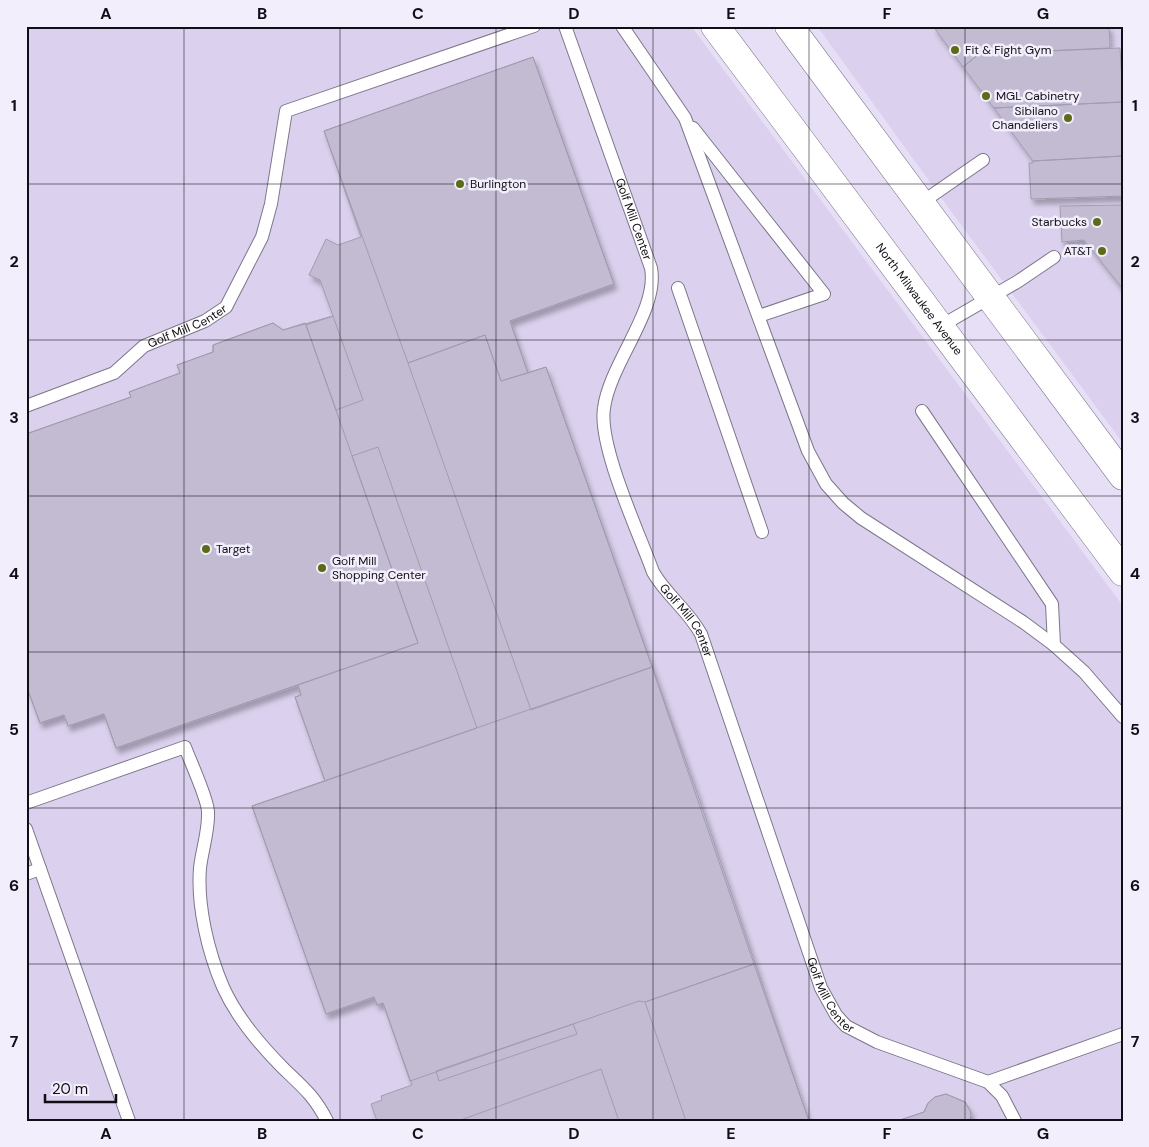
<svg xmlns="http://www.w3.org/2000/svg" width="1149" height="1147" font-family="'DM Sans',sans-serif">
	<defs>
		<filter id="shadow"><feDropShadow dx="3" dy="5.5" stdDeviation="2.5" flood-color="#0004"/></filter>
	</defs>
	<rect width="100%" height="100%" fill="#e6dff6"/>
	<path fill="#dbd1ee" d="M26,26H691L1123,606V1121H26Z
		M817,26H1123V443L956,218Z"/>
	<path fill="#c2bbd1" stroke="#a29cb1" filter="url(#shadow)" d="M933,26H1109L1110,48L979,54L963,67Z
		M1120,48L1123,102L994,108L963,67L979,54Z
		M533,57L614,284L510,321L528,373L546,367L700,801L809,1121H377L371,1104L382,1100L381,1096L412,1085L383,1003L377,1005L374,997L326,1014L252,806L325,781L295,697L301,695L298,685L116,748L104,714L68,726L64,715L40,723L26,685V434L131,397L129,392L180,373L177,365L213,352V345L273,323L283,330L333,316L320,280L309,275L326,239L338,245L361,237L324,131Z
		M533,57L614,284L510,321L528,373L501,381L485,335L408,363L324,131Z
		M1123,102V156L1033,161L994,108Z
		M1123,156V196L1031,199L1029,163H1033V161Z
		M1123,205V289L1084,240L1062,242L1060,206Z
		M333,316L363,400L336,410L306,325Z
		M273,323L283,330L305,323L306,325L418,643L116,748L104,714L68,726L64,715L40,723L26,685V434L131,397L129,392L180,373L177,365L213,352V345Z
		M485,335L501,381L546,367L652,667L531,710L408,363Z
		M378,447L477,728L325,781L295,697L301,695L298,685L418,643L352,456Z
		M652,667L754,964L645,1002L639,1001L410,1081L383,1003L377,1005L374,997L326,1014L252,806Z
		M754,964L809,1121H686L645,1002Z
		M573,1024L577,1034L439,1081L436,1071Z
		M601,1069L619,1121H458Z
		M946,1094L965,1102L971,1112L970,1121H897L924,1112L928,1103L935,1097Z
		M946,1094L965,1102L971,1112L970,1121H897L924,1112L928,1103L935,1097Z"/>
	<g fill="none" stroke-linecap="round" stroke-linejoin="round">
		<defs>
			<g id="lane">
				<path id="s1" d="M565,26L651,268C659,310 610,363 604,408C598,446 639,533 653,572C666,595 688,610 701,634L821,988L836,1015L846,1026L877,1042L988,1082L1002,1096L1015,1121"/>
				<path d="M622,26L685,118L808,451L826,484L843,503L861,518L1023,622L1054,645L1084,672L1123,717"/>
				<path d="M693,128L824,294L759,316"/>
				<path d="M921,203L983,160"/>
				<path d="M678,288L762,532"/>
				<path d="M939,327L1017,282L1054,257"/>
				<path id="s2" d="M26,406L114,373L144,346L205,321L226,307L262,237L271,204L286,111L534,26"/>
				<path d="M922,411L1052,604L1054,645"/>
				<path d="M26,803L185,747C190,761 208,799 208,812C209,830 202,850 200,868C197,906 208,952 223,987C237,1018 260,1045 284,1069C303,1087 315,1097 327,1121"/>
				<path d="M26,829L129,1121"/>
				<path d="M26,874L40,869"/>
				<path d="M988,1082L1123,1034"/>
			</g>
			<g id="primary">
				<path id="s3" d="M715,26L1123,572"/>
				<path d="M789,26L1123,476"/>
			</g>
		</defs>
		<use href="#lane" stroke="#7c768a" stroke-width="14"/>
		<use href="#primary" stroke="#7c768a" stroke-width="29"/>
		<use href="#lane" stroke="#fff" stroke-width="12"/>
		<use href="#primary" stroke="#fff" stroke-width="28"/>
	</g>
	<path fill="none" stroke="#110e15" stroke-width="1" stroke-opacity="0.55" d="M184,26V1121M340,26V1121M496,26V1121M653,26V1121M809,26V1121M965,26V1121M26,184H1123M26,340H1123M26,496H1123M26,652H1123M26,808H1123M26,964H1123"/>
	<g fill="#5b6b17" stroke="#f2eefc" stroke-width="2">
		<circle cx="955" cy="50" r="5"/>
		<circle cx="986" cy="96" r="5"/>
		<circle cx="1068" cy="118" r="5"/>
		<circle cx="460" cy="184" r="5"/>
		<circle cx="1097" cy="222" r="5"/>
		<circle cx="1102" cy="251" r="5"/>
		<circle cx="206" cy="549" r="5"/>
		<circle cx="322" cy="568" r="5"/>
	</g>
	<g text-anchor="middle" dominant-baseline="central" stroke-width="5" stroke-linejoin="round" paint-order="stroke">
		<g font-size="12" fill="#110e15" stroke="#f2eefc" text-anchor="start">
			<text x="965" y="50">Fit &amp; Fight Gym</text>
			<text x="996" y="96">MGL Cabinetry</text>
			<text x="1058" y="111" text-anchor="end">Sibilano<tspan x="1058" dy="14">Chandeliers</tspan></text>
			<text x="470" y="184">Burlington</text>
			<text x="1087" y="222" text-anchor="end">Starbucks</text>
			<text x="1092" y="251" text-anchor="end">AT&amp;T</text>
			<text x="216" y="549">Target</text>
			<text x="332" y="561">Golf Mill<tspan x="332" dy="14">Shopping Center</tspan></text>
		</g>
		<g font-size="12" fill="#110e15" stroke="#f2eefc">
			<text stroke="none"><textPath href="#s1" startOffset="205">Golf Mill Center</textPath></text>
			<text stroke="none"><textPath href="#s3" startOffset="341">North Milwaukee Avenue</textPath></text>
			<text stroke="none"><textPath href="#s2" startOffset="182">Golf Mill Center</textPath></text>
			<text stroke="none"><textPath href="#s1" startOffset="638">Golf Mill Center</textPath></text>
			<text stroke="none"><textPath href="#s1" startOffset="1042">Golf Mill Center</textPath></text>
		</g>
	</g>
	<rect width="1149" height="1147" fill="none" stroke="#f2eefc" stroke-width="55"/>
	<path d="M45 1094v8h71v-8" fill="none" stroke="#110e15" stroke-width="2.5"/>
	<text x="52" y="1094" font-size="15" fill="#110e15" stroke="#f2eefc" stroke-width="4" paint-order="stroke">20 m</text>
	<rect x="28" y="28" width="1094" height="1092" fill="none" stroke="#110e15" stroke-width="2"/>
	<g font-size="16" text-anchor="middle" font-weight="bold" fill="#110e15">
		<text x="106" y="19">A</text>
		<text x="262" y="19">B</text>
		<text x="418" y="19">C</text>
		<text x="574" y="19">D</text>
		<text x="731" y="19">E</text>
		<text x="887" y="19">F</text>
		<text x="1043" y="19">G</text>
		<text x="14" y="111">1</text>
		<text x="1135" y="111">1</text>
		<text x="14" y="267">2</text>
		<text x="1135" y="267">2</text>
		<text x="14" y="423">3</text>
		<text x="1135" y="423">3</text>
		<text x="14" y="579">4</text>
		<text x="1135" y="579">4</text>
		<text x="14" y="735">5</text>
		<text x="1135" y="735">5</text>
		<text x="14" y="891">6</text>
		<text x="1135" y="891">6</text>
		<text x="14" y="1047">7</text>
		<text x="1135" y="1047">7</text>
		<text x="106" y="1139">A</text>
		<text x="262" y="1139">B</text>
		<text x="418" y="1139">C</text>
		<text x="574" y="1139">D</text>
		<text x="731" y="1139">E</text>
		<text x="887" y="1139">F</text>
		<text x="1043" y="1139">G</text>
	</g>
</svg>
